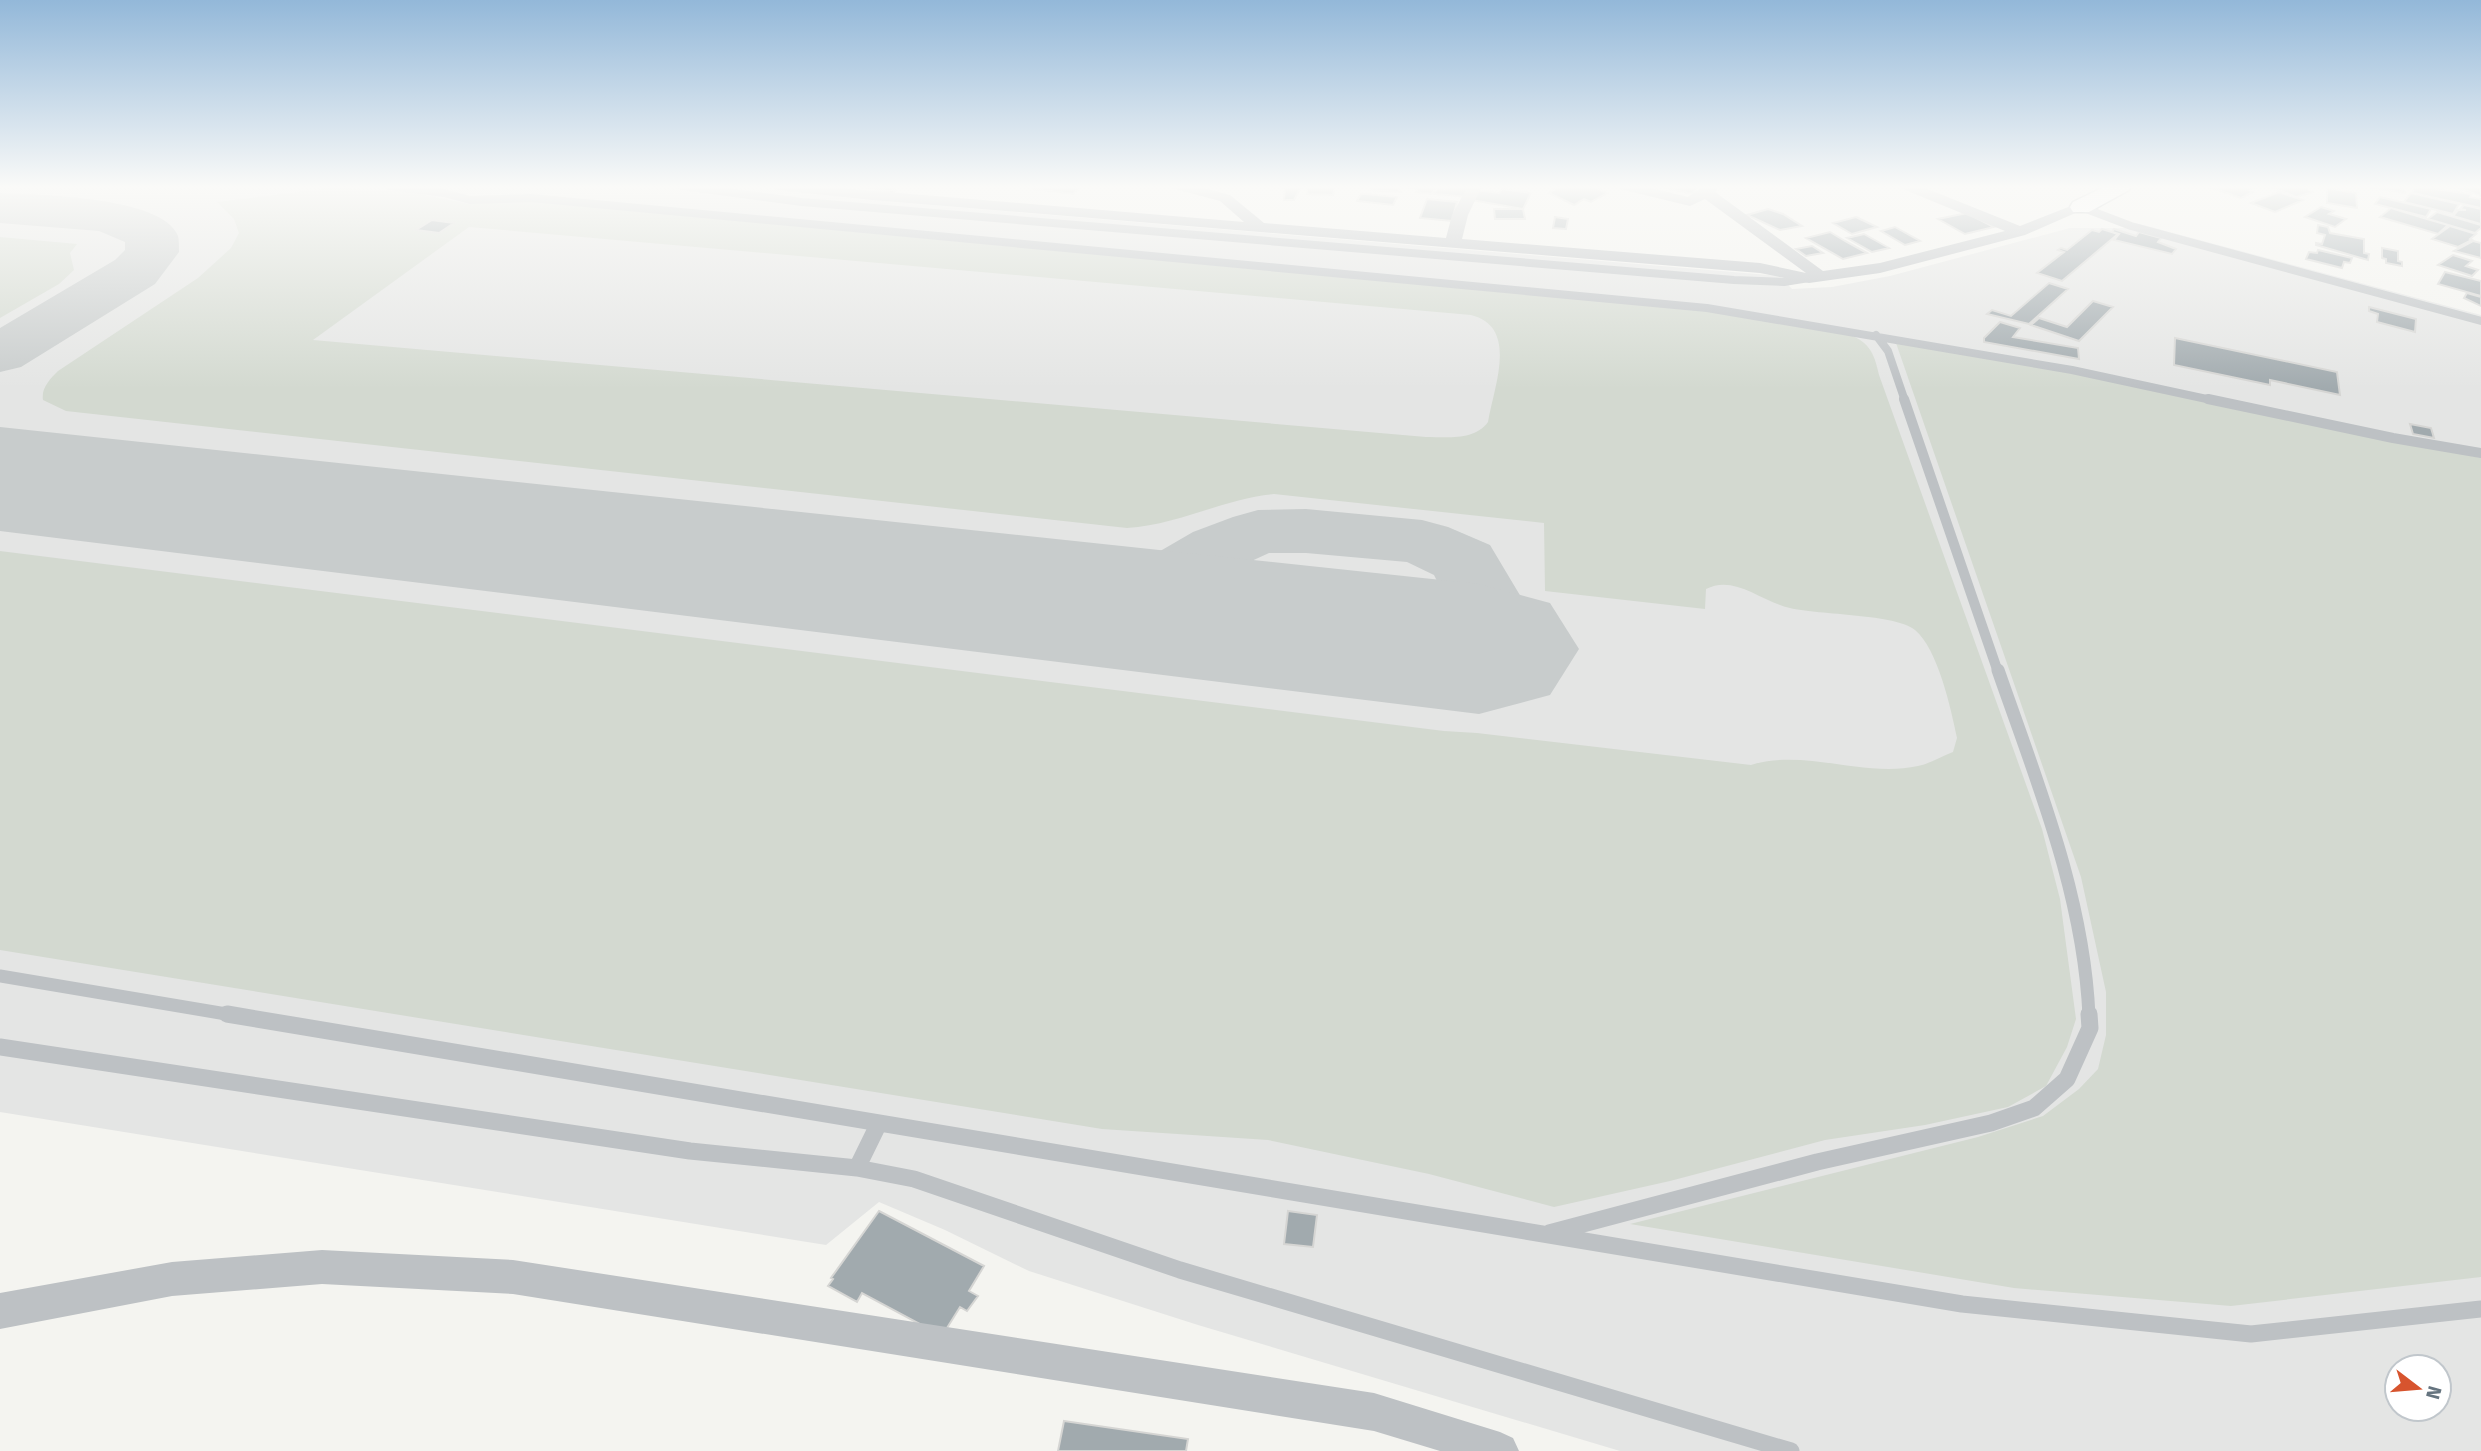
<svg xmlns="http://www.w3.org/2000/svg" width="2481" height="1451" font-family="'Fira Sans',sans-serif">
	<rect width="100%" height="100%" fill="#f4f4f0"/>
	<path fill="#e4e5e4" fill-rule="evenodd" d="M0,186H753L858,199L1780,276L1792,289L1832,287L1890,276L2070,228H2128L2136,223L2481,315V1451H1620L1198,1325L1029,1271L945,1230L879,1202L826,1245L0,1112ZM2397,1367H2439V1409H2397Z"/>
	<path fill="#d3d9d0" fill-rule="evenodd" d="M329,188L405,191L469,204L514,200L1705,311L1845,333C1869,341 1874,352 1879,375L2042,829L2060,899L2076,1019L2067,1047L2046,1086L2008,1107L1925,1125L1825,1140L1670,1181L1554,1207L1429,1174L1268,1140L1102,1129L0,950V551L1444,731L1477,733L1751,765C1804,748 1863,778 1918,766C1929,764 1942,756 1953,752L1957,738C1951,709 1938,649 1915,630C1897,614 1819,615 1790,608C1762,602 1734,574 1706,589L1705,609L1545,591L1544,523L1274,494C1223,499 1178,525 1127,528L66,411L43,400C41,388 50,379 58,371L198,278L231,248L239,233L234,219L217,202ZM469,227L1471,315C1519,327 1494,386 1488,422C1474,441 1447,437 1426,437L313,340Z
		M0,237L77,244L70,253L74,270L59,284L0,318Z
		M1896,343L2074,373L2481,458V1277L2231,1306L2014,1288L1630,1224L1978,1137L2043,1116L2079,1089L2098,1069L2106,1035V992L2081,877Z"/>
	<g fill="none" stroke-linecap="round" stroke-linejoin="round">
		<path fill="#c8cccc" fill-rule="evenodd" d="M0,193C37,195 163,196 178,236C179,240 179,247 179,252L155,284L21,367L0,372V328L115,260L125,250V242L99,231L0,223Z
			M1306,509L1422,520L1448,527L1490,545L1521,597L1511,632L1500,650L1459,685L1389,701L1306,681L1281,656L1250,643L1238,625L1250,607L1277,600L1304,607L1337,620L1360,641L1389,647L1407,644L1437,620L1445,597L1434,575L1407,562L1306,553H1269L1245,564L1147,624L1120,631L1093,624L1082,607L1093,590L1193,532L1233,517L1258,510Z"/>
		<path fill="#c8cccc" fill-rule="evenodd" d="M0,427L1479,584L1550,603L1579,649L1550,695L1479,714L0,531Z"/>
	</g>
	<path fill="#a1aaae" stroke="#d5d5d3" stroke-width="2" d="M857,186H896L892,190H896L891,196L884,195L889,191Z
		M1038,186H1081L1073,194L1035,189Z
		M1285,186L1301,187L1294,200H1284Z
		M1308,186H1335L1333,195L1307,194Z
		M1374,186L1397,188L1401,192L1371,190Z
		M1409,186H1439L1431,194L1416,192L1418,189L1407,188Z
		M1446,186H1470L1468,197L1434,194L1437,188L1444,189Z
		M1560,186H1592L1607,193L1591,202L1584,199L1574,205L1549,193Z
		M1659,186H1699L1692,194Z
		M2206,186H2252L2256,187L2249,190L2253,192L2241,198Z
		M2269,186H2301L2313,192L2296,197Z
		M2363,186H2385L2405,190V193Z
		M2414,186L2471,194L2470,197L2481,199V208L2413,193Z
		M2453,186H2481V196Z
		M2327,188L2356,193L2357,208L2327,203Z
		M1502,189L1531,193L1523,209L1471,200L1477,190L1499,193Z
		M2279,192L2303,200L2275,212L2251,203Z
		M2411,193L2459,204L2453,214L2404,202Z
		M1361,194H1366L1397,197L1393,205L1357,201Z
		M2380,197L2431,209L2426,217L2375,204Z
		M1427,199L1457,202L1452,221L1420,218Z
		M2464,205L2481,209V224L2453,216L2458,210H2466L2460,209Z
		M2321,207L2334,211L2329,214L2346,219L2335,227L2305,217Z
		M2391,208L2427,219L2448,225L2438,234L2380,217Z
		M1494,209H1523L1525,219H1495Z
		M1768,209L1783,214L1802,226L1780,230L1747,215Z
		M2437,212L2481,225V228L2475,233L2428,219Z
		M1967,213L1994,227L1965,234L1938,219Z
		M1555,217L1568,219L1566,229L1553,228Z
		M1856,217L1877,227L1852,234L1833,223Z
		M432,220L454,223L439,233L416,230Z
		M2318,225L2328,227L2330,233L2364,239V253L2369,254L2368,260L2316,245V243L2322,244L2325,235L2317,233Z
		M2450,226L2476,234L2470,239L2472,240L2458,247L2432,239Z
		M1895,227L1920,241L1905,245L1881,231Z
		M2102,229L2118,234L2062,281L2037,273L2064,252L2058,250L2061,248L2067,250L2092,230L2099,232Z
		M2114,229L2136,236L2139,232L2161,238L2158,242L2176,249L2172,254L2114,240L2119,234L2112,232Z
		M1830,232L1845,241L1867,253L1843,259L1806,238Z
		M1864,234L1889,248L1872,252L1847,238Z
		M2473,241L2481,243V258L2454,251Z
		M1812,246L1823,253L1806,256L1796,249Z
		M2382,248L2398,251V261L2402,262V266L2386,263V259L2382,258Z
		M2318,250L2352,258L2350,263L2344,262L2342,268L2306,259L2309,252L2317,253Z
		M2453,255L2472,261L2466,266L2478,270L2472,276L2438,265Z
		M2445,272L2481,281V296L2438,284Z
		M2049,283L2068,289L2029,324L1987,314L1992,310L2011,316Z
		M2467,293L2481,297V306L2464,298Z
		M2093,301L2113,307L2079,341L2031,325L2039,318L2067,327Z
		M2369,307L2416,319L2415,332L2377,322L2378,314L2369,311Z
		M2000,322L2020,328L2013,337L2078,348L2079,359L1984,342V338Z
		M2175,338L2337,372L2340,395L2270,380V385L2174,365Z
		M2410,424L2431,428L2434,438L2413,434Z
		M879,1211L984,1266L969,1291L978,1296L967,1311L960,1307L942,1336L862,1293L857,1302L828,1286L833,1279L831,1278Z
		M1288,1211L1317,1215L1313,1247L1284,1244Z
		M1064,1421L1188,1439L1186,1451H1058Z"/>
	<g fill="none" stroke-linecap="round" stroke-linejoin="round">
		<defs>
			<path id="secondary" d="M2106,186H2132L2129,190L2089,212H2073L2070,207L2073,202Z"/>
		</defs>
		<use href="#secondary" stroke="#b0b5b8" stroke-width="3"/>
		<path stroke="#bdc1c4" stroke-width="8" d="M389,186L444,193L470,200L531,198L1707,308L2072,370L2216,401
			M682,186L802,202L1734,280L1784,282L1809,278
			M2081,207L2131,226L2481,321
			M1876,335L1888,351L1905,401"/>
		<path stroke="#bdc1c4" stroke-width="10" d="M1904,399L1998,672
			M2208,399L2393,438L2481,453"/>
		<path stroke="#bdc1c4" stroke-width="13" d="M1998,670C2037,782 2084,896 2089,1016
			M0,976L238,1016"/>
		<path stroke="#bdc1c4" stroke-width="17" d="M227,1014L1962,1304L2251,1334L2481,1309
			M0,1047L690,1151L857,1168L914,1179L1180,1270L1791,1451
			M857,1168L879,1123
			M1549,1233L1817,1162L1991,1123L2034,1108L2067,1079L2090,1028L2089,1014"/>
		<path fill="#bdc1c4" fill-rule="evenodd" d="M770,186H816L1244,222L1220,201L1175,189L1173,186H1196L1230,195L1264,223L1446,238L1452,215L1468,186H1482L1468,215L1462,239L1760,263L1806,273L1705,199L1690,206L1620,189L1618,186H1642L1688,197L1704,186H1719L1715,192L1823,271L1880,263L2005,231L1903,189L1901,186H1920L2020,226L2076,204H2086L2089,207L2025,235L1880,273L1809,283L1760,273L872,200L777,190Z
			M322,1250L513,1260L1374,1393L1500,1432L1513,1438L1519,1451H1440L1374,1431L513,1294L322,1284L172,1296L0,1329V1293L172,1262Z"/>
		<use href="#secondary" fill="#fff" fill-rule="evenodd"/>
	</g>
	<linearGradient id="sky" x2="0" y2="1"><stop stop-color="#93b8d9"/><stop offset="0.48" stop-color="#fafaf8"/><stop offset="1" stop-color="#fafaf8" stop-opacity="0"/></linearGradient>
	<rect width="2481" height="389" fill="url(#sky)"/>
	<g transform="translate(2418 1388) rotate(106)"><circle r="33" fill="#ffffff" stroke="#c1c7cc" stroke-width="2"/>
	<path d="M0-5L12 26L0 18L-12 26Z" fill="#d7542e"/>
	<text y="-10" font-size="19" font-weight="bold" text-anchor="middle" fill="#65747f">N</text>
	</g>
</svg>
